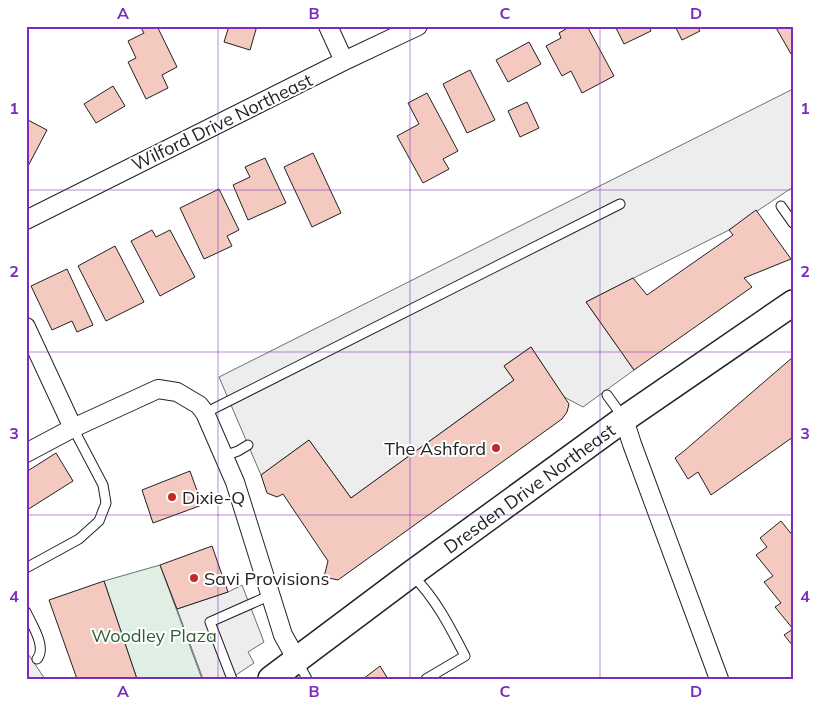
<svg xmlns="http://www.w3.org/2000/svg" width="819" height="705" font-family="Mulish,sans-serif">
	<rect width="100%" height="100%" fill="#fff"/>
	<path fill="#e0efe3" stroke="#6f6f6f" d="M160,565L202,679H137L104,581Z"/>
	<path fill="#ededed" stroke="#6f6f6f" d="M793,89V187L729,230L586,302L634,370L583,407L564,397L531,347L504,366L514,380L351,498L309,440L261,475L219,377Z
		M242,585L264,642L248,652L254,663L230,679H203L177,609L228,592Z
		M26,651L45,679H26Z"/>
	<path fill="#f3c9c0" stroke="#222" d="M140,26H157L177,67L162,75L168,88L146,99L128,62L136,58L128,41L144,33Z
		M229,26H257L250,50L224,42Z
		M571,26H587L614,76L582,93L571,71L562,76L546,46L561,38L559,33Z
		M615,26H649L651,31L624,44Z
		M675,26H697L700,31L682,40Z
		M775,26H793V53L791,54Z
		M529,42L541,64L508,82L496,60Z
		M470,70L495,120L467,133L443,84Z
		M113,86L125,106L96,123L84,104Z
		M427,93L458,151L443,159L449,169L423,183L397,136L419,124L408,103Z
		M527,102L539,128L520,137L508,111Z
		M26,119L47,130L26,170Z
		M313,153L341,213L312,227L284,167Z
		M265,158L286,203L248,220L233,185L250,177L245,167Z
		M219,189L239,230L227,236L232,246L204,259L180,208Z
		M756,210L791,259L744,278L752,287L634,370L586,302L633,278L647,295L733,235L729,230Z
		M152,230L156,237L170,230L195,277L160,296L131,241Z
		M115,246L144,302L106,321L78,266Z
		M67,269L93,325L77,332L72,321L52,330L31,286Z
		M531,347L569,404L567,412L562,419L338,580L324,577L328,561L283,494L277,497L267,493L261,475L309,440L351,498L514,380L504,366Z
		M793,357V437L711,495L698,472L688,479L675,458L684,451Z
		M56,453L73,481L27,510L26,472Z
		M190,471L202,505L153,523L142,490Z
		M781,521L793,536V646L784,635L793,629L775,607L781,603L764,582L773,576L756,555L767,547L760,538Z
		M212,546L228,592L177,609L160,565Z
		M104,581L137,679H77L49,600Z
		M380,666L388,679H363Z"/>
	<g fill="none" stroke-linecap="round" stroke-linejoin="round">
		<defs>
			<path id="lane" d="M781,206L793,223
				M607,395L623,417
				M205,413L620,204
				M224,456L238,451L248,445
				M26,568L79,539L99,521L106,503L103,485L73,428
				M413,576C436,599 450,627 465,656L426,679
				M26,612C32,625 47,647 37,659
				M297,660L307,679
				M232,679L210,622L271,595"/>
			<path id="street" d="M328,26L344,61
				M26,220L344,61L418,26
				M26,327L73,428
				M624,419L632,444L719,679
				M26,453L73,428L158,389L177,392L199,405L205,413L235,482L283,635L297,660"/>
			<g id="secondary">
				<path id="s1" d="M271,679L411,574L624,419L793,303"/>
			</g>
		</defs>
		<use href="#lane" stroke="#222" stroke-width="11"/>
		<use href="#street" stroke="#222" stroke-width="20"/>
		<use href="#secondary" stroke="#222" stroke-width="28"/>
		<use href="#lane" stroke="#fff" stroke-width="9"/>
		<use href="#street" stroke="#fff" stroke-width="18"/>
		<use href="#secondary" stroke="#fff" stroke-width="25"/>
	</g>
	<path fill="none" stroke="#7b2cbf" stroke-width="1" stroke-opacity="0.55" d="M218,26V679M410,26V679M600,26V679M26,190H793M26,352H793M26,515H793"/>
	<g fill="#c62828" stroke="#fff" stroke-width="2">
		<circle cx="496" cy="448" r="5"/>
		<circle cx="172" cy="497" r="5"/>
		<circle cx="194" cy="578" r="5"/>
	</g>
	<g text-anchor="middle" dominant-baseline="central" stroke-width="4" stroke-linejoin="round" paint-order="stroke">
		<g font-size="18" fill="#222" stroke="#fff">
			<text transform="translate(222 122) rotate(-26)">Wilford Drive Northeast</text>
			<text stroke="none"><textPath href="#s1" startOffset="321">Dresden Drive Northeast</textPath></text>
		</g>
		<g font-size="18" fill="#222" stroke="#fff" text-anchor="start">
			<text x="486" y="448" text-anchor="end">The Ashford</text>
			<text x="182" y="497">Dixie-Q</text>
			<text x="204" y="578">Savi Provisions</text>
		</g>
		<g font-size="18" fill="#2f5e38" stroke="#fff">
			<text x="154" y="635">Woodley Plaza</text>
		</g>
	</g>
	<rect width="819" height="705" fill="none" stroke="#ffffff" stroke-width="55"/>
	<rect x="28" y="28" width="764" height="650" fill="none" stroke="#7b2cbf" stroke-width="2"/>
	<g font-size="16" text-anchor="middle" font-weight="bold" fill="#7b2cbf">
		<text x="123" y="19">A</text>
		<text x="314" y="19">B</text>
		<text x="505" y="19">C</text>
		<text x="696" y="19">D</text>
		<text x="14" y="114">1</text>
		<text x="805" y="114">1</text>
		<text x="14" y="277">2</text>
		<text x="805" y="277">2</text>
		<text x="14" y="439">3</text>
		<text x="805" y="439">3</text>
		<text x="14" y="602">4</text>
		<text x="805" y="602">4</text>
		<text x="123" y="697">A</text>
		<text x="314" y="697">B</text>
		<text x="505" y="697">C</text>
		<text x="696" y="697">D</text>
	</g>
</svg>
